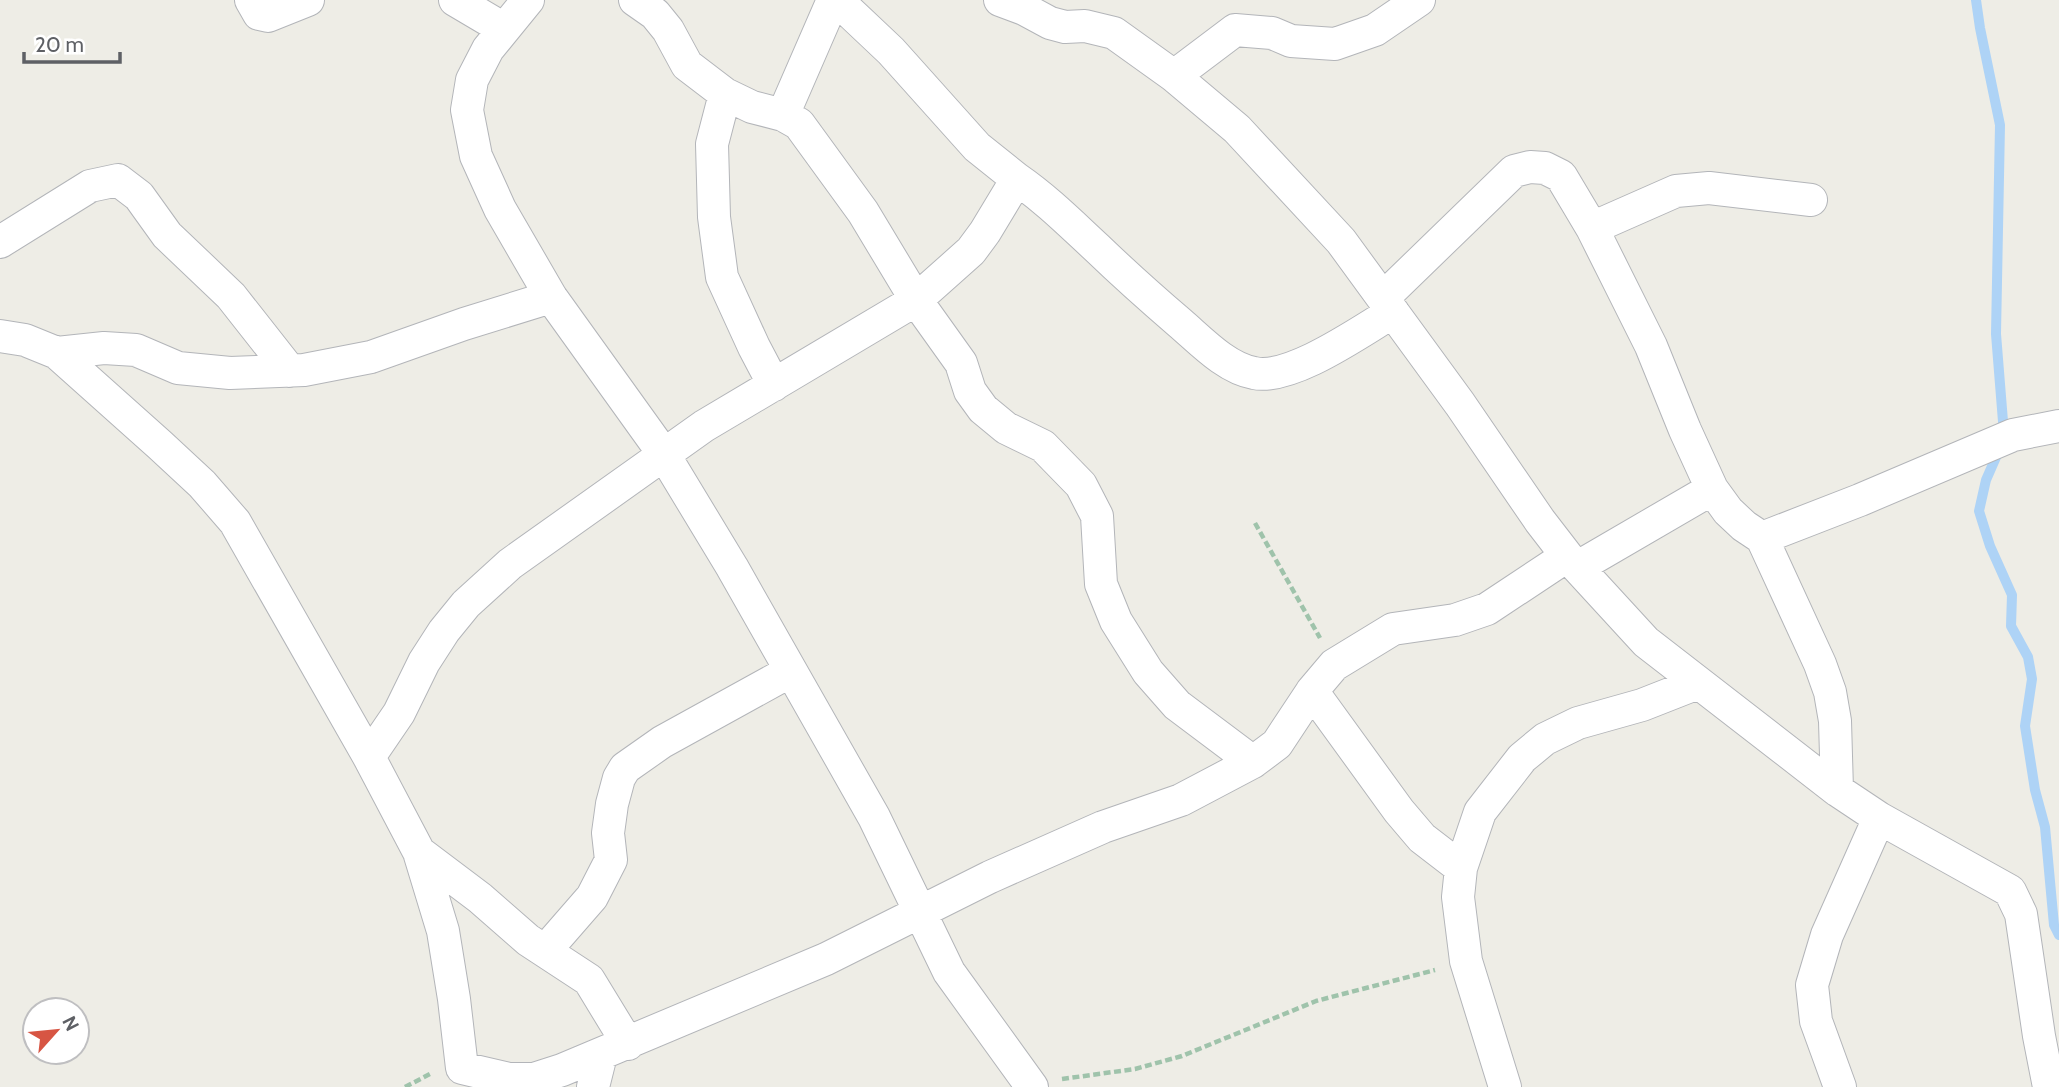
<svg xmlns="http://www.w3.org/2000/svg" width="2059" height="1087" font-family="Cabin,sans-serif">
	<rect width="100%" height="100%" fill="#eeede6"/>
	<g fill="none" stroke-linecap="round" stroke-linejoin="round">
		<path stroke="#aed3f6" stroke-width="10" d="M1976,0L1980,28L2000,125L1996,334L2004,434
			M2000,448L1986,480L1979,511L1990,546L2012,595L2011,626L2028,657L2032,679L2025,726L2035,790L2045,827L2054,925L2059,935"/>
		<defs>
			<path id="street" d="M251,0L259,14L268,16L308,0
				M455,0L504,29
				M528,0L488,49L472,80L467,110L476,156L500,209L551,297L663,453L732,567L874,817L949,972L1032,1087
				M635,0L655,14L668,30L687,65L725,94L752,107L783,115L799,124L863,212L916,300L961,363L970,391L983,409L1006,428L1043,446L1081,485L1097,516L1101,584L1116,621L1148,672L1177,705L1253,762
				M1000,0L1024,9L1050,23L1065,27L1085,26L1114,33L1174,76L1237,129L1341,241L1460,404L1540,521L1567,556L1646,642L1837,790L1879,818L2010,891L2021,914L2039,1036L2049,1087
				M1174,76L1235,30L1272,33L1291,41L1335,44L1375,30L1419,0
				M725,94L712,144L714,217L722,277L754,347L774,385
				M783,115L833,0
				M1017,179C1046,199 1071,224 1097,248C1124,274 1152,299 1180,323C1201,341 1226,368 1254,373C1291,381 1361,331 1393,312
				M1592,228L1676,191L1709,188L1811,200
				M0,242L90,186L118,180L139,196L167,235L231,296L290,371
				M1383,298L1514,171L1530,167L1545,168L1561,176L1592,228L1651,346L1685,430L1712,489L1728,511L1744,526L1762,538L1820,664L1830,692L1835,721L1837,790
				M0,336L25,340L57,353L160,445L202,484L235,522L369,757L419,852L443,931L454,999L462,1068L509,1079H534L562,1070L826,959L990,877L1103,827L1181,800L1253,762L1277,744L1312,691L1334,665L1393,629L1455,620L1487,609L1567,556
				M57,353L104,348L136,350L178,368L230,373L304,370L371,357L464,324L551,297
				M1762,538L1860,500L2013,435L2059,426
				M1578,567L1712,489
				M1312,691L1399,811L1422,838L1461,868
				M369,757L399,713L424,662L444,631L466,604L510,564L704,426L916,300L971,251L985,232L1017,179L977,147L891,51L837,0
				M419,852L480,898L528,940L589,980L628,1044
				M545,951L592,897L611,860L608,833L612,804L619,778L625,768L662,742L789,672
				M593,1087L601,1055
				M1505,1087L1466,961L1458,897L1461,868L1480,812L1522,758L1545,739L1578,723L1642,705L1698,683
				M1840,1087L1816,1021L1812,985L1827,935L1879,818"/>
		</defs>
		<use href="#street" stroke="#b3b5b9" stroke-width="34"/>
		<path stroke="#9fc3ab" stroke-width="4.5" stroke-dasharray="7 3.5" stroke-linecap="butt" d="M1255,523L1320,638
			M1062,1079L1135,1069L1182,1056L1316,1001L1435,970
			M405,1087L430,1074"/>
		<use href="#street" stroke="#fff" stroke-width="32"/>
	</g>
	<g transform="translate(56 1031) rotate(63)"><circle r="33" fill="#ffffff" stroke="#bfbfc1" stroke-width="2"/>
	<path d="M0-5L12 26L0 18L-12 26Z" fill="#d75543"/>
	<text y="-10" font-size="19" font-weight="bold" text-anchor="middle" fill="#5e6065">N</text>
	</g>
	<path d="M24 52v10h96v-10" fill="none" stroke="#5e6065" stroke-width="3.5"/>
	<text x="35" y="52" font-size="21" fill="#5e6065" stroke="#ffffff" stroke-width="5" paint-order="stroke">20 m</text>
</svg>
